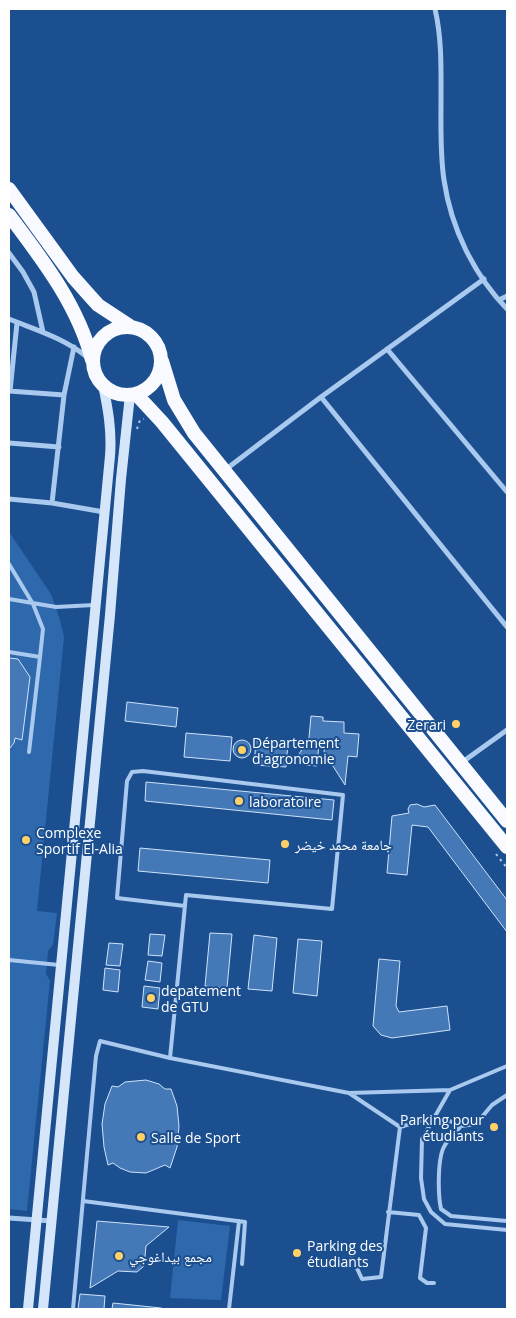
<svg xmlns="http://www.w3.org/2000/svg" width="516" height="1318" font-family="'Open Sans','Noto Naskh Arabic',sans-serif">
	<rect width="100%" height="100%" fill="#1b4f8f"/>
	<path fill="#2e69ad" d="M9,532L51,594L60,620L64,637L37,911L57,913L53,945L48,951L46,974L50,981L27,1211L9,1209Z
		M178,1220L230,1226L221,1300L170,1298Z"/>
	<path fill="#4478b7" stroke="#cfe3fa" d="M9,658L18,659L30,677L22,740L15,738L14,743L9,749Z
		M127,702L178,708L176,727L125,721Z
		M311,716L323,717V721L344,722V733L359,734L357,757L348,756L345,785L324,752L325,743H319L317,766L306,765L300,761L299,754L303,748H308Z
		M186,733L232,737L230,761L184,757Z
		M233 749a9 9 0 1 1 18 0a9 9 0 1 1-18 0Z
		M256,741L288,743L286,767L254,765Z
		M146,782L334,800L332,820L145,801Z
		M417,804L424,807L435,805L507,900V932L428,827L412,825L407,875L387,873L392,816L409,813L408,809L410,805Z
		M140,848L270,860L268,883L138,871Z
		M210,933L232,934L227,988L205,986Z
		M150,934L165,935L162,956L148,955Z
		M254,935L277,938L272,991L248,989Z
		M298,939L322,941L317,996L293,993Z
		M109,943L123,944L120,966L106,965Z
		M379,959L400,961L396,1006L399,1012L447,1006L450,1030L392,1038L381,1035L373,1026Z
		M148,961L162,963L160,982L145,980Z
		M105,968L120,970L118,992L103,990Z
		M144,986L160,988L158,1009L142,1007Z
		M146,1080L159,1084L165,1089H171L177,1106L179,1126L177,1147L170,1168L165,1165L146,1173L130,1172L120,1168L113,1163L108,1165L104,1147L102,1124L105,1104L112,1086L118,1087L125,1082Z
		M97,1221L169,1227L146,1246L144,1266L137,1272L118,1271L90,1288Z
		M80,1294L105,1296L104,1309H78Z
		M113,1303L161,1308L163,1309H112Z"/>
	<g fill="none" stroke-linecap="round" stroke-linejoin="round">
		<path stroke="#a9c9ee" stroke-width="2" stroke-dasharray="2.5 4" stroke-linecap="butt" d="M137,429L140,420L144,419
			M496,854L507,868"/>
		<path stroke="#a9c9ee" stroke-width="4" d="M9,564L33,604L43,629L40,657L9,652
			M9,599L56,607L94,605
			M29,752L40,657
			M9,960L59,965
			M170,1058L186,895L332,909L343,795L143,771L132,772L127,781L117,898L185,906
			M450,1090L422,1139L421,1178L424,1199L431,1212L445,1224L507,1230
			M349,1093L400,1127
			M461,1126C456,1132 449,1138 445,1145C437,1157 438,1195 441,1209L451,1216L507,1221
			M83,1201L245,1222L242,1264
			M388,1212L419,1215L426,1228L420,1278L427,1283H434
			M349,1251L362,1279L381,1277L400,1127C424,1120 438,1113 461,1126L476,1124L492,1105L507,1095
			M73,1309L96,1056L100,1041L170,1058L349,1093L450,1090L507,1066
			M229,1309L239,1221"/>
		<path stroke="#a9c9ee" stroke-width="5" d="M435,9C442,39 441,69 441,100C441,126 440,154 444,180C451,228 474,275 507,309
			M9,253L23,272L34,292L43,332
			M499,300L507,296
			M9,319C36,330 64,338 87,357
			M387,349L507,492
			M9,391L64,395
			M10,391L17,323
			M321,397L507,627
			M9,443L59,447
			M225,470L321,397L484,279
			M9,499L52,503L104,512
			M52,503L64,395L74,347
			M461,763L507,730
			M9,1218L52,1221"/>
		<path stroke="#d6e6fa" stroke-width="10" d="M28,1309L110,456C112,431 108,409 103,385
			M43,1309L110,615L121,479L130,395"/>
		<path stroke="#f8faff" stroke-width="14" d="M9,189L73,277L89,295L98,305L130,326
			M9,215C42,259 78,305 92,360
			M93 361a34 34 0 1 1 68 0a34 34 0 1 1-68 0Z
			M162,361L174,400L194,433L507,821
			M136,394L162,422L507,847"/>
	</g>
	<g fill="#ffd166" stroke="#1b4f8f" stroke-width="2">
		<circle cx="456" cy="724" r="5"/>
		<circle cx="242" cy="750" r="5"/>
		<circle cx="239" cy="801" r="5"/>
		<circle cx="26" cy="840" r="5"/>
		<circle cx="285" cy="844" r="5"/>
		<circle cx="151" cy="998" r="5"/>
		<circle cx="494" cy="1127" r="5"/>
		<circle cx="141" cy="1137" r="5"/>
		<circle cx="297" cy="1253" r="5"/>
		<circle cx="119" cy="1256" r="5"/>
	</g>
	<g text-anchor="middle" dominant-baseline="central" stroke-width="4" stroke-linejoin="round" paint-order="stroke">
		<g font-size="14" fill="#fff" stroke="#1b4f8f" text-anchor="start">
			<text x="446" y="724" text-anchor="end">Zerari</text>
			<text x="252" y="742">Département<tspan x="252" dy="16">d'agronomie</tspan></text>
			<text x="249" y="801">laboratoire</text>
			<text x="36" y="832">Complexe<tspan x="36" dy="16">Sportif El-Alia</tspan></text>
			<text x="295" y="844">جامعة محمد خيضر</text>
			<text x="161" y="990">depatement<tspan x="161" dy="16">de GTU</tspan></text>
			<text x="484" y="1119" text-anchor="end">Parking pour<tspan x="484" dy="16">étudiants</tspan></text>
			<text x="151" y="1137">Salle de Sport</text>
			<text x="307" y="1245">Parking des<tspan x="307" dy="16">étudiants</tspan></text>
			<text x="129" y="1256">مجمع بيداغوجي</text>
		</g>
	</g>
	<rect width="516" height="1318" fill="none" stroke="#ffffff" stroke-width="20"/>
</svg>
